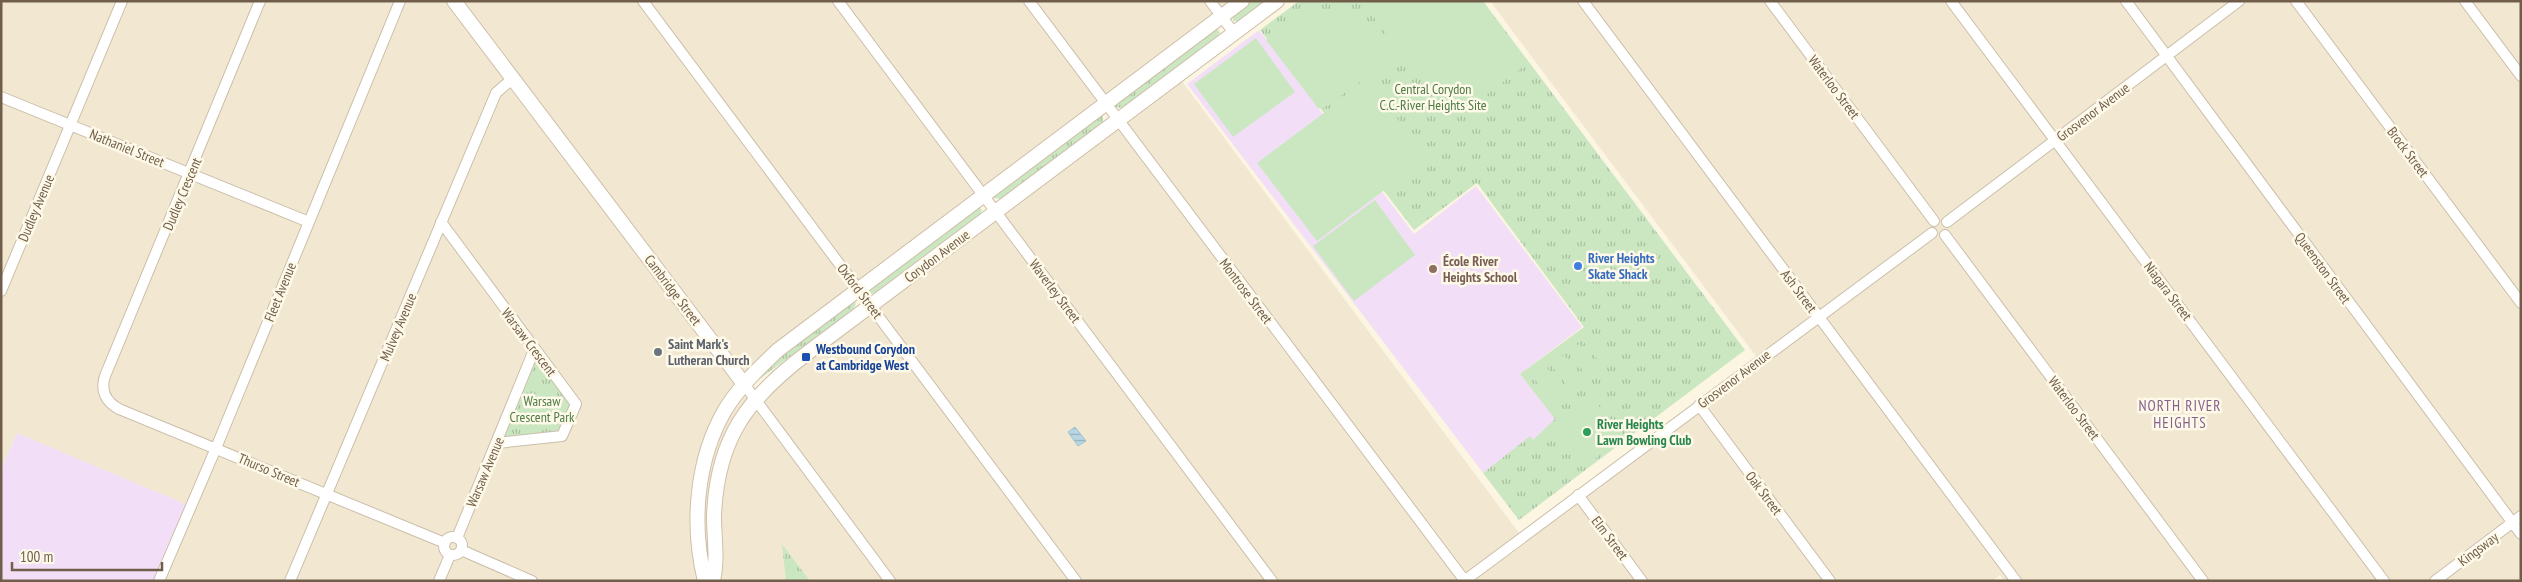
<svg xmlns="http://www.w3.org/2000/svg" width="2522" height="582" font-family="'PT Sans Narrow',sans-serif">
	<defs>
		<pattern id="grass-tufts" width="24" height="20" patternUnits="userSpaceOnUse" patternTransform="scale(1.25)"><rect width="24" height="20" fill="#cbe7c2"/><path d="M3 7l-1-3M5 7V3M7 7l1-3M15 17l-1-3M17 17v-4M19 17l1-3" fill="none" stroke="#a9bea0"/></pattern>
		<pattern id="water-rules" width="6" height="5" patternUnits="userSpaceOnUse" patternTransform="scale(1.25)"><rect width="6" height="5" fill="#b8d6e3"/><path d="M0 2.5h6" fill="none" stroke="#9ab1ba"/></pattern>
	</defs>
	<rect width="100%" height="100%" fill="#fbf5e2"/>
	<path fill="#f2e8d1" d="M1,1H1242L745,384L763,390L1178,76L1522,537L1759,360L1490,1H2521V581H2004L2000,575L1992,581H159L17,433L1,469Z"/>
	<path fill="#f2dff7" d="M1259,30L1414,234L1476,186L1582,327L1520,374L1555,419L1519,520L1187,84Z
		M17,433L190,506L159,581H1V469Z"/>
	<path fill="url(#grass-tufts)" d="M1251,1H1264L1238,21H1233V15Z
		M1299,1H1483L1745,350L1519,520L1483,473L1530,436L1533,440L1555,419L1520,374L1584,327L1477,183L1414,230L1260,30Z
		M1217,28L1220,33L1216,37L1122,108L1116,107L1115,104Z
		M1100,115L1103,116V122L1001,199L993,198V196Z
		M978,206L982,210L980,214L874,293L870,294L867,290Z
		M853,300L856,304L853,309L761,378L759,376L772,363Z
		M534,350L576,404L562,436L497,443Z
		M782,544L810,581H786Z"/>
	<path fill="#cbe7c2" d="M1362,1H1482L1528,63L1451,121Z
		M1321,11C1354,13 1378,29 1394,58L1322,109L1318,108L1266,40C1281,23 1299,15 1321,11Z
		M1256,38L1295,92L1233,137L1194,84Z
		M1368,80L1427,158L1317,241L1257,163Z
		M1375,200L1415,255L1354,301L1313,246Z
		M1593,334L1614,362L1605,369L1583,341Z
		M1579,344L1600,373L1590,380L1569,352Z
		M1564,355L1586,384L1573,393L1551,365Z
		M1547,368L1568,397L1555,407L1534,378Z
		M1592,397L1623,437L1583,468L1552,427Z"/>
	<path fill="url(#water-rules)" stroke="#9fc3d4" d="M1075,427L1086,441L1078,446L1068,432Z"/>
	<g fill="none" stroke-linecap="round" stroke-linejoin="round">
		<defs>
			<path id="street" d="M260,1L105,376C100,391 106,402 119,409L445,543
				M643,1L1076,581
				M838,1L1272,581
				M1029,1L1465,581
				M1210,1L1234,33
				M1583,1L2016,581
				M1770,1L1934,221
				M1951,1L2384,581
				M2126,1L2521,534
				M2296,1L2521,303
				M2465,1L2521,76
				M1,97L309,222
				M441,222L576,404L562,436L497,443
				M1947,222L2239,1
				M1945,235L2203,581
				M1,291L122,1
				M744,384L890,581
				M1699,405L1830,581
				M1578,495L1642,581
				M444 546a9 9 0 1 1 18 0a9 9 0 1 1-18 0Z
				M457,538L534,350
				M461,550L532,581
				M159,581L216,448L400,1
				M290,581L496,93L512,79
				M439,581L450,555
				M1464,581L1932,233
				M2435,581L2521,516"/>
			<path id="secondary" d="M454,1L744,384
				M705,581C691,525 696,460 725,410C739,387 759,368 778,350L1242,1
				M713,581C718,559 714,538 714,516C717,436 749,397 810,351L1277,1"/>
		</defs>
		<use href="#street" stroke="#cbbeaa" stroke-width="12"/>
		<use href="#secondary" stroke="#cebfa8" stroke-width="16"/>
		<use href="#street" stroke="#fff" stroke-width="10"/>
		<use href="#secondary" stroke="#fff" stroke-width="14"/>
	</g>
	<circle fill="#3f7fe0" stroke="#fef9e8" stroke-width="2" cx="1578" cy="266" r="5"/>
	<circle fill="#8d6e63" stroke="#fef9e8" stroke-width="2" cx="1433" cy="269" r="5"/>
	<circle fill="#6b7280" stroke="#fef9e8" stroke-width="2" cx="658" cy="352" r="5"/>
	<rect fill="#1a4fb4" stroke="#fef9e8" stroke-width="2" x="801" y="352" width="10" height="10" rx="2.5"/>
	<circle fill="#2e9e5b" stroke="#fef9e8" stroke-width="2" cx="1587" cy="432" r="5"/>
	<g text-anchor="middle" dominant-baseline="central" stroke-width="5" stroke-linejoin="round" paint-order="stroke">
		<g font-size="14" fill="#715e4a" stroke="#fef9e8">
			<text transform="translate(1834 87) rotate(53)">Waterloo Street</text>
			<text transform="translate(2093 112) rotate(-37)">Grosvenor Avenue</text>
			<text transform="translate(127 148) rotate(22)">Nathaniel Street</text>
			<text transform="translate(2408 152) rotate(53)">Brock Street</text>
			<text transform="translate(182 194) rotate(-67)">Dudley Crescent</text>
			<text transform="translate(36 208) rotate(-67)">Dudley Avenue</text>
			<text transform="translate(937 256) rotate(-37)">Corydon Avenue</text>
			<text transform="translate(2323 268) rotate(54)">Queenston Street</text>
			<text transform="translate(673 290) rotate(53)">Cambridge Street</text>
			<text transform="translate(860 291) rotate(53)">Oxford Street</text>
			<text transform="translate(1055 291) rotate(53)">Waverley Street</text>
			<text transform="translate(1246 291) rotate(53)">Montrose Street</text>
			<text transform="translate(1799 291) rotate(53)">Ash Street</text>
			<text transform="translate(2168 291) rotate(53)">Niagara Street</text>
			<text transform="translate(280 292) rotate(-68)">Fleet Avenue</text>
			<text transform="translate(398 327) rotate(-67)">Mulvey Avenue</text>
			<text transform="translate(529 342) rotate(53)">Warsaw Crescent</text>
			<text transform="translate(1734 379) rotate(-37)">Grosvenor Avenue</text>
			<text transform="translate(2074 408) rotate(53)">Waterloo Street</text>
			<text transform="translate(269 470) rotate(23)">Thurso Street</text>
			<text transform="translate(485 472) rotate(-67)">Warsaw Avenue</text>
			<text transform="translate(1764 493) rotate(53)">Oak Street</text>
			<text transform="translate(1610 538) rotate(53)">Elm Street</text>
			<text transform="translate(2478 549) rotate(-37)">Kingsway</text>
		</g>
		<g font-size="14" fill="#4d7c46" stroke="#fef9e8">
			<text x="1433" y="89">Central Corydon<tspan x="1433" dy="16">C.C.-River Heights Site</tspan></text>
			<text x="542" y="401">Warsaw<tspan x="542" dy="16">Crescent Park</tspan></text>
		</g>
		<g font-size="14" font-weight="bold" fill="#366cbe" stroke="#fef9e8" text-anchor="start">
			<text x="1588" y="258">River Heights<tspan x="1588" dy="16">Skate Shack</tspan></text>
		</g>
		<g font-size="14" font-weight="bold" fill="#785e54" stroke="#fef9e8" text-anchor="start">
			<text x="1443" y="261">École River<tspan x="1443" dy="16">Heights School</tspan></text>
		</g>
		<g font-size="14" font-weight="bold" fill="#5b616d" stroke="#fef9e8" text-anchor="start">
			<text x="668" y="344">Saint Mark's<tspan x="668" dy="16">Lutheran Church</tspan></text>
		</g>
		<g font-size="14" font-weight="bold" fill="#164399" stroke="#fef9e8" text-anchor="start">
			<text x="816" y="349">Westbound Corydon<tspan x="816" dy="16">at Cambridge West</tspan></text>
		</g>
		<g font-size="14" font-weight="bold" fill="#27864d" stroke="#fef9e8" text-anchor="start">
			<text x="1597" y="424">River Heights<tspan x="1597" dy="16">Lawn Bowling Club</tspan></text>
		</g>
		<g font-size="15" letter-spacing="1" fill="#86628d" stroke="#fef9e8">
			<text x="2180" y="405">NORTH RIVER<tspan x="2180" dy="17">HEIGHTS</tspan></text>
		</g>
	</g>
	<rect width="2522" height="582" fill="none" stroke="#715e4a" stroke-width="5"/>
	<path d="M12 562v8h150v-8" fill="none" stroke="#715e4a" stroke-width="2.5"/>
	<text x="20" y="562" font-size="15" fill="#715e4a" stroke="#fef9e8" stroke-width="4" paint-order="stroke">100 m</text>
</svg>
